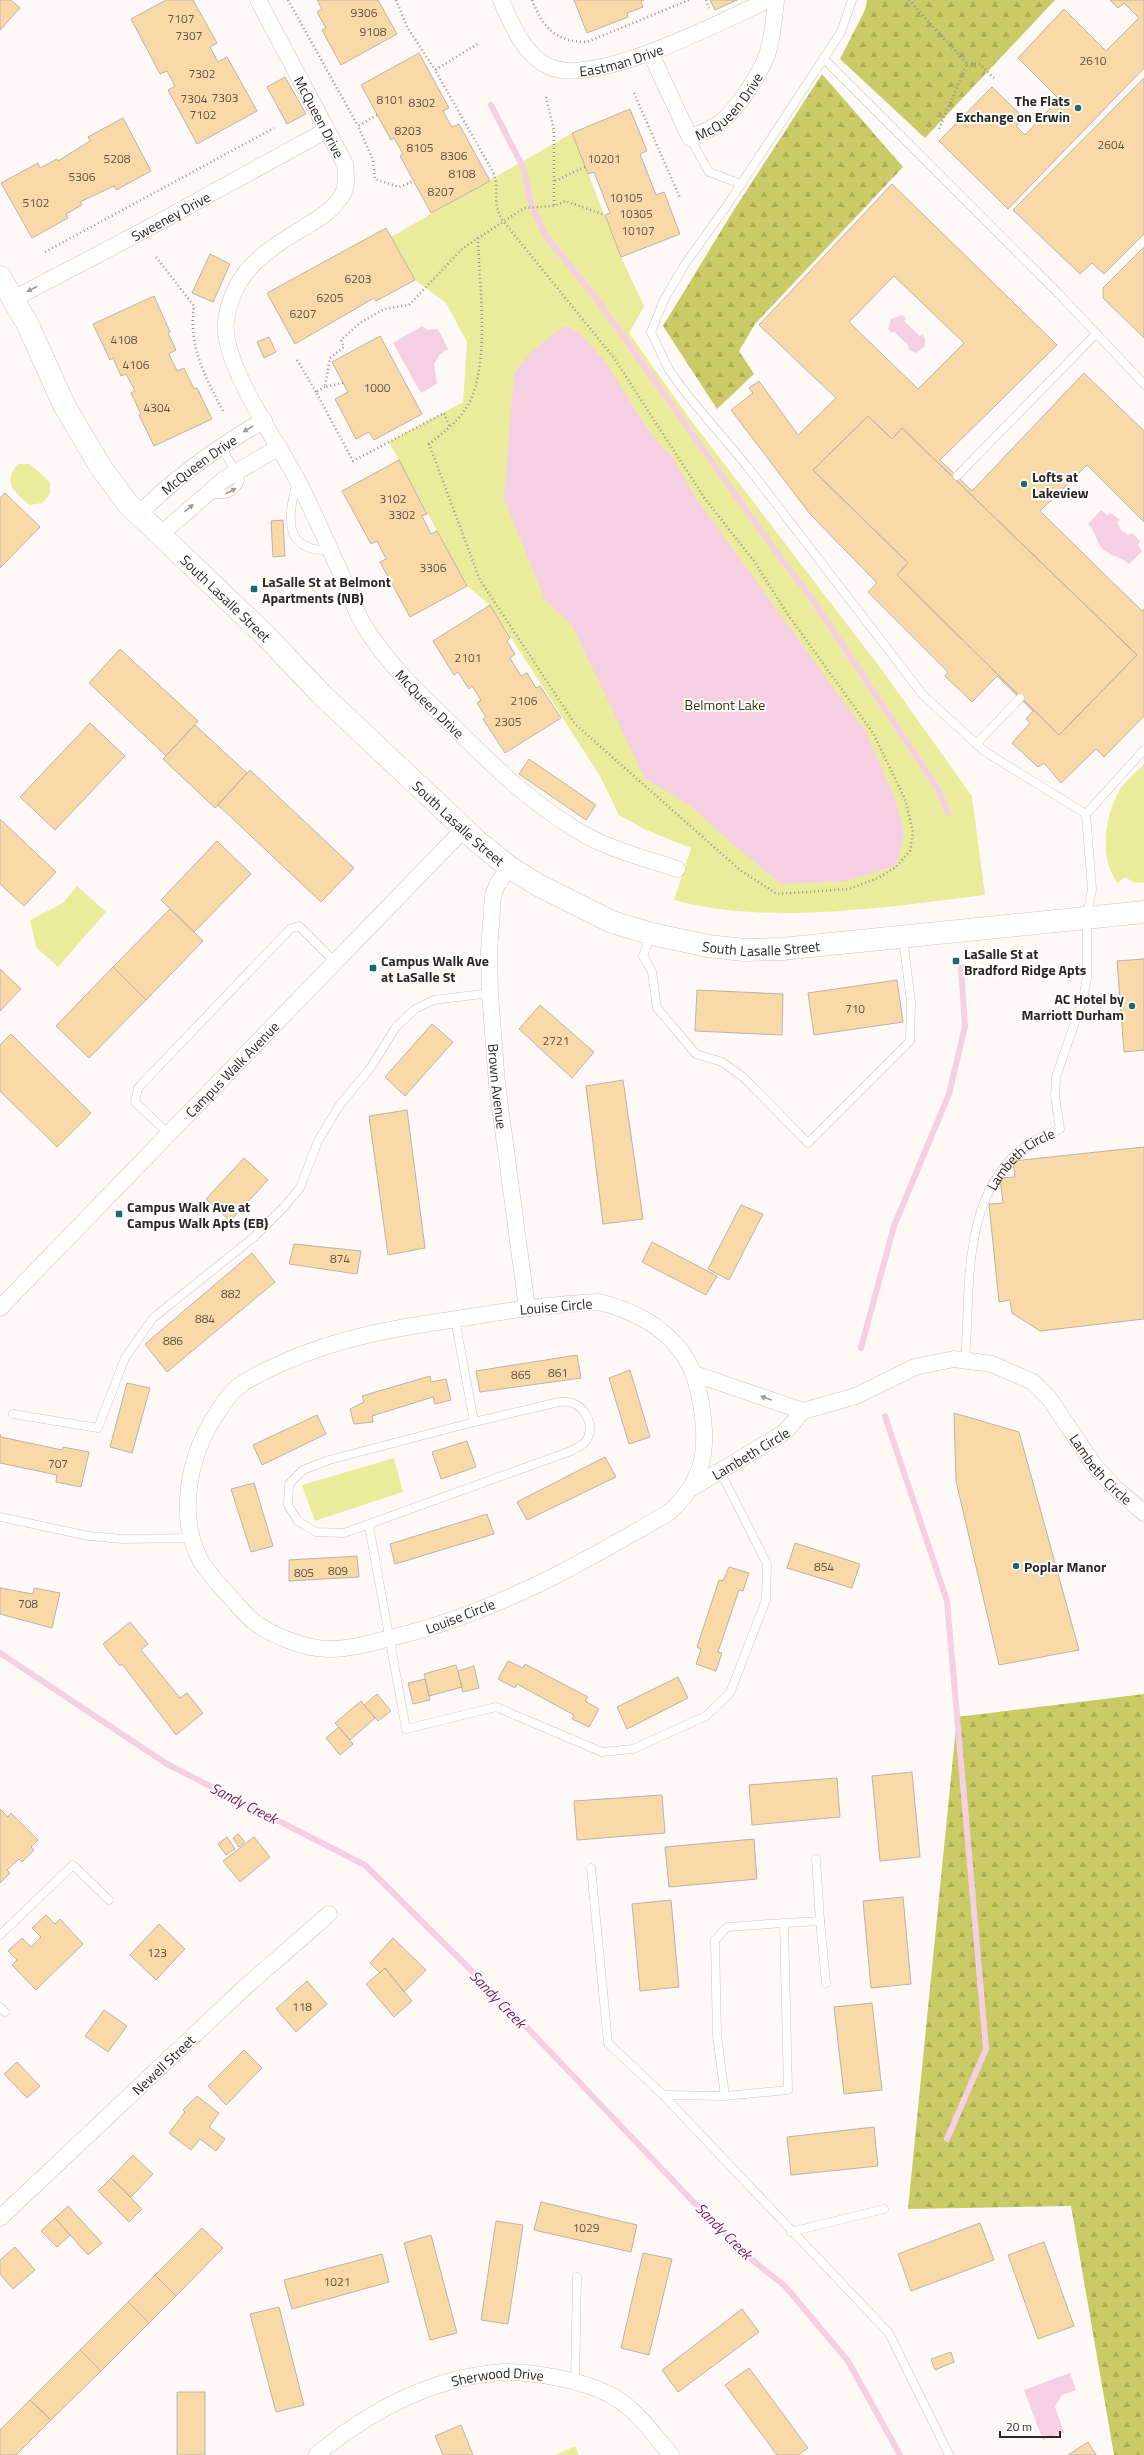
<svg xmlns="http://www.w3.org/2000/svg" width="1144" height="2455" font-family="'Titillium Web',sans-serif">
	<defs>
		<pattern id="forest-firs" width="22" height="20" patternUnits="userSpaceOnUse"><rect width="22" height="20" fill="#caca66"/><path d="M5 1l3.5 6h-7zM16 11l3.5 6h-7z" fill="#aeae58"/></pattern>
	</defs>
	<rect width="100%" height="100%" fill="#fef9f6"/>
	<path fill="#ebec9b" d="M572,133L621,257L644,306L629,333L690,419L882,670L972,796L985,895C888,907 769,926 674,900L691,848L646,830L619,815L600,776L490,605L467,586L389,442L463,402L467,342L446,303L415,280L391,237Z
		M18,464H30L50,482V494L42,503L30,505C14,493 2,482 18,464Z
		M1144,764V883L1133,882L1125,877L1118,883C1098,859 1105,815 1120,789C1126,780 1137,772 1144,764Z
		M77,886L106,912L58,967L36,947L30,920L63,903Z
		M394,1458L403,1492L315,1521L302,1485Z
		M575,2446L579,2455H555Z"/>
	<path fill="url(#forest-firs)" d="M867,0H1055L925,138L840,59L865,10Z
		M822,74L903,167L755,324L739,351L754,374L717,409L663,326L732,213Z
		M1144,1694V2455H1114L1071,2206L908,2209L957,1717Z"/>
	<path fill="#f5cfe2" d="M902,315L906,318L904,321L920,336L922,334L925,338V346L916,353L908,349L909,346L894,332L892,333L888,329L891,319Z
		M565,325L580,333L606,363L650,433L672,457L698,501L867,734L895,799L904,832L901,849L895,866L846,881L781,884L729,841L690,805L645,779L572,625L545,600L504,499L514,373L530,353Z
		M422,326L428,330L438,329L448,349L440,354L434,364L437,384L421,393L393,343Z
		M1101,510L1107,515L1111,513L1120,520L1117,523L1121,530L1128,535L1132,533L1140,541L1138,546L1142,551L1129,564C1122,557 1112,557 1104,550C1096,543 1096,531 1088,524Z
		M1070,2373L1076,2390L1062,2395L1055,2407L1064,2432L1043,2440L1024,2390Z"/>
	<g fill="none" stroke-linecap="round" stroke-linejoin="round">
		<path stroke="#f5cfe2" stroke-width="6" d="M491,105L524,169L531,204L545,235L596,298L774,549L812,599L938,789L948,813
			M861,1348L894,1226L949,1094L965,1026L961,968
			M885,1416L947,1601L986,2049L947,2139
			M0,1653L167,1764L365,1865L496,1995L703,2212L757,2264L785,2286L848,2361L900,2455"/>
	</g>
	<path fill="#f9d9a7" stroke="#bbb4aa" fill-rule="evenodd" d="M0,0H11L20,8L0,30Z
		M166,0H193L217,43L210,47L218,62L227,57L257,111L197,144L168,90L175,86L167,71L160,74L131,19Z
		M317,0H378L397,34L341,65L322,30L326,28L317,12L322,9Z
		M574,0H644L641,1L643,7L627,13L628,17L587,33Z
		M710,0H737L715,10Z
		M1110,0H1144V68L1008,209L939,141L992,87L1024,118L1016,126L1025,135L1059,99L1018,58L1064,9L1106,51L1139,18L1124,3L1118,8Z
		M419,53L449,108L443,111L452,127L459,124L490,181L431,213L400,156L403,154L394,138L391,140L361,85Z
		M285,77L306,114L287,124L267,87Z
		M1144,78V234L1104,274L1092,263L1080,274L1013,210Z
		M630,109L647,151L640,154L656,195L664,192L680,234L621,257L605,215L610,213L594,172L588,174L572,133Z
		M123,118L151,171L116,190L114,186L80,202L82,205L66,214L68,218L32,238L1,183L38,163L40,168L57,159L58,161L90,141L88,137Z
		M892,184L1057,345L940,460L972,491L1084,373L1144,431V522L1087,465L1040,511L1142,611L1144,609V716L1104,757L1096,749L1061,783L1044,763L1038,767L1012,743L1030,723L1026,719L1033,711L997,676L972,702L945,676L948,672L868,592L877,583L810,514L731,410L753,393L749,388L759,381L798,435L836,398L759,325ZM894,276L964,343L918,389L849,322ZM868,416L892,439L902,428L1137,655L1059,735L897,575L908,563L813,470Z
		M386,228L415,280L376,301L374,298L295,344L267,293Z
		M1144,247V338L1103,298V288Z
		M210,254L230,264L213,302L192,293Z
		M154,296L170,332L168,333L176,350L169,354L177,371L184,368L194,389L197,388L212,419L154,446L139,415L141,414L131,393L135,391L126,374L121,376L113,358L110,360L93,324Z
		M380,336L422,414L374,440L369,432L356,439L335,399L348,392L332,362Z
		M269,337L276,352L264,358L257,342Z
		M868,416L892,439L902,428L1137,655L1059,735L897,575L908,563L813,470Z
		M399,460L427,514L422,516L431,534L437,531L467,586L410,617L380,562L386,559L377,541L371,544L342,491Z
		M5,493L40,527L0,568V498Z
		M283,520L285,556L273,557L271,521Z
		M490,605L510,638L507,641L515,654L510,658L521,676L527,673L536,688L540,686L561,718L505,753L483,719L486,717L477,703L481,700L472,686L469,689L458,672L454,675L433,641Z
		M120,649L198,721L166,756L89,683Z
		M90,723L125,756L55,830L20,797Z
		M195,725L247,773L215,808L163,759Z
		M529,759L596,805L586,820L519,774Z
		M250,770L354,868L321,902L218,805Z
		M0,819L56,872L24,906L0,884Z
		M217,841L251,874L194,932L161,900Z
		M170,909L203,941L146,1000L113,967Z
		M1144,959V1050L1124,1052L1117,961Z
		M113,967L146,1000L89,1058L56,1026Z
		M0,969L21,989L0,1011Z
		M897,980L903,1022L814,1035L808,993Z
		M697,990L783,994L782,1035L695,1031Z
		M540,1005L594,1052L572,1078L519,1029Z
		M432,1024L453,1042L405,1096L385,1077Z
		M11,1034L91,1113L57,1147L0,1091V1045Z
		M623,1080L643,1219L603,1224L586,1086Z
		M407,1110L425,1248L388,1255L369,1116Z
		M1144,1147V1319L1040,1331L1012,1313L1010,1300L999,1302L989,1204L1003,1203L1000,1178L1015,1177L1013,1161Z
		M244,1158L268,1180L230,1221L206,1199Z
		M741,1205L763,1214L729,1280L708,1269Z
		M652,1242L717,1276L706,1295L642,1262Z
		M294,1244L361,1251L357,1274L289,1264Z
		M252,1253L275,1282L167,1372L145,1344Z
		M577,1355L581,1378L480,1392L476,1371Z
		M630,1370L650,1437L629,1444L609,1378Z
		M430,1376L431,1382L446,1379L451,1400L435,1404L433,1397L372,1416L373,1422L354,1424L350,1409L364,1402L362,1396Z
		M127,1383L150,1388L132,1453L110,1447Z
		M954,1413L1019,1432L1079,1650L999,1665L956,1481Z
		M317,1415L326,1434L262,1465L253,1445Z
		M0,1434L1,1437L62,1450L63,1447L89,1452L81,1487L56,1482L57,1475L0,1463Z
		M467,1441L476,1467L441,1479L432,1452Z
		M605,1457L616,1477L527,1520L517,1502Z
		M254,1483L273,1546L251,1552L231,1489Z
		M487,1514L494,1534L395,1564L390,1544Z
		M795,1543L860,1564L852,1588L787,1568Z
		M357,1556L359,1577L289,1581V1560Z
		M729,1567L749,1573L743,1591L739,1590L718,1652L722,1653L716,1671L696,1664L701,1649L697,1647L719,1580L723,1581Z
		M0,1588L33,1594L34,1588L60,1593L52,1628L0,1614Z
		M130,1622L148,1644L141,1650L180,1698L187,1693L203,1713L176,1735L122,1664L120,1666L103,1644Z
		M508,1661L523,1668L525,1664L588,1697L585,1701L599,1709L589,1727L572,1719L574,1715L517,1684L515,1688L498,1679Z
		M456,1665L462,1687L429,1696L424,1674Z
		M474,1666L479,1688L463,1692L458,1671Z
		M678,1677L688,1698L627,1729L617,1707Z
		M425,1679L430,1700L413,1704L408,1683Z
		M377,1694L391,1711L378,1721L364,1705Z
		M361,1701L375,1718L350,1740L335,1723Z
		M339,1727L353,1744L340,1755L326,1738Z
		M912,1772L920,1857L880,1861L872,1776Z
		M837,1778L840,1817L752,1825L749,1785Z
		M662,1795L665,1833L577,1840L574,1801Z
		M0,1809L8,1817L11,1813L38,1840L31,1847L34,1850L22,1862L19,1859L7,1870L10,1873L0,1883Z
		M238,1834L245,1842L239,1847L233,1838Z
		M227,1837L235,1849L226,1855L218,1844Z
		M254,1837L270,1857L240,1882L223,1861Z
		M754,1839L757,1879L669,1887L665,1847Z
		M903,1897L911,1984L871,1988L863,1901Z
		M671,1900L679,1987L640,1991L632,1904Z
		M46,1915L55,1924L60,1919L83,1944L36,1990L12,1965L17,1960L8,1951L22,1938L31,1947L41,1937L32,1928Z
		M159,1924L185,1949L156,1980L130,1955Z
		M393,1938L426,1970L404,1992L385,1968L380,1973L370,1963Z
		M385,1968L412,2001L394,2017L366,1984Z
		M307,1981L327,2004L296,2032L276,2009Z
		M872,2003L882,2090L844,2094L834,2007Z
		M104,2010L127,2026L108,2052L85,2036Z
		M244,2050L262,2068L226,2105L208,2086Z
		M17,2062L40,2086L27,2098L4,2074Z
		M197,2096L219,2113L209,2127L225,2139L216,2151L200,2139L191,2150L169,2133L185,2112L183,2110Z
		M874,2127L878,2166L791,2175L787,2137Z
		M133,2155L153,2174L131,2197L111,2178Z
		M111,2178L142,2209L129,2222L98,2191Z
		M541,2202L637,2225L631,2252L534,2230Z
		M68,2206L102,2243L88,2255L55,2218Z
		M55,2218L70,2235L57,2247L41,2231Z
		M496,2221L523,2225L508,2324L481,2320Z
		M980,2223L994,2260L911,2291L898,2254Z
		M202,2228L223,2248L176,2296L155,2275Z
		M431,2235L457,2333L430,2340L404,2243Z
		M1044,2242L1074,2326L1038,2339L1008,2255Z
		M15,2247L35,2270L13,2289L0,2274V2260Z
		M643,2253L672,2259L649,2355L621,2348Z
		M382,2254L389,2282L292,2309L284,2280Z
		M155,2275L176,2296L149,2323L128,2302Z
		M128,2302L149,2323L101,2371L80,2350Z
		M279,2307L304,2405L276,2412L250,2314Z
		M742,2309L759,2332L678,2392L662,2370Z
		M80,2350L101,2371L51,2420L30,2400Z
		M951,2352L954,2362L935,2370L931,2359Z
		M749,2368L808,2448L798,2455H777L725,2385Z
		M177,2392H205V2455H177Z
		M30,2400L51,2420L16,2455H0V2430Z
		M461,2425L473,2455H443L435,2436Z
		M1088,2442L1096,2455H1068Z"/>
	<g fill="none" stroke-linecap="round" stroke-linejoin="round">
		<defs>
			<g id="lane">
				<path d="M852,0L841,32L726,207L685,264L664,300L651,332L669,370L688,396L747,466L923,695L984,751L1086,814L1144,750"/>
				<path d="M823,58L1059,294L1144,384"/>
				<path d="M690,138L709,172L741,184"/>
				<path d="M957,476L1095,335"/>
				<path d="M297,482C287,517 283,552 330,550"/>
				<path d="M209,493C223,496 236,494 240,480L221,446"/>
				<path d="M976,744L1020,698"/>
				<path d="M651,935L643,956L652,972L657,1008L696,1054L722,1062L743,1077L808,1143L910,1041L911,1002L903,938"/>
				<path d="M169,1134L135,1102L138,1088L290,929L299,926L335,962"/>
				<path d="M455,1319L474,1422L329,1460L303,1470L289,1484L288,1505L298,1521L316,1532L344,1533L571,1451C575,1448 582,1446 585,1442C596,1429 587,1408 572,1403C568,1401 563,1402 559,1402L474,1422"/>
				<path id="s1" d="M965,1361C971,1288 960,1194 1027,1145C1036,1138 1049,1134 1060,1129L1055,1096L1056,1077L1083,999L1087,977V917L1092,889L1086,814"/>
				<path d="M13,1414L98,1428L125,1358L153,1318L254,1237L283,1208L300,1188L318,1141L339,1106L371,1067L396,1027L415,1009L434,1000L490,993"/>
				<path d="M0,1517L89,1536L123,1539L193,1538"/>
				<path d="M369,1526L406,1729L496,1707L602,1752L633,1749L706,1716L730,1693L766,1600L767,1564L720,1471"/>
				<path d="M591,1868L608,2043L663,2095L889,2333L949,2455"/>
				<path d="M820,1921L826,1983"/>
				<path d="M784,1923L820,1921L816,1859"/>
				<path d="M0,1935L73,1865L109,1900"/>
				<path d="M0,2007L5,2012"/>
				<path d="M663,2095L725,2096L788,2090L784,1923L727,1927L715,1940L717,2036L725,2096"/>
				<path d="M791,2232L884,2209"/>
				<path d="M575,2381L577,2277"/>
			</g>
			<g id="street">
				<path id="s2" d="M258,0L345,164C346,175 348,187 341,197C333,210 318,219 305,227C265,251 233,271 226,321C221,361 273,436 293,472C312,507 327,544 344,580C350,594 355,610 363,624C386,662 419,694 451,724C493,766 535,807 587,836C615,851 647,859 677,869"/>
				<path id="s3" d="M501,0C512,25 524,56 550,67C597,87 722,21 768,0"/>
				<path id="s4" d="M650,52L690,138C698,134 707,131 715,126C734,115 759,76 767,55C773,37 774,18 776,0"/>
				<path id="s5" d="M13,299L139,233L327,130"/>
				<path id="s6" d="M139,514C176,476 218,447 264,420"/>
				<path d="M160,535L223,480L279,447"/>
				<path id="s7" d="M509,867L497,885L493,896L489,952L490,993L497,1084L527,1308"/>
				<path d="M599,1302C629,1309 662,1325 681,1351C694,1369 697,1383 701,1404C709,1450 704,1482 668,1513C581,1564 492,1614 394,1637C372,1643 351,1649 329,1649C307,1649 275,1637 257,1624C248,1618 241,1609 234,1601C223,1589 211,1577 202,1563C177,1520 188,1461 212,1421C220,1409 227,1395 239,1386C252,1376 267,1370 282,1363C340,1337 395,1328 457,1319C504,1311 551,1304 599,1302Z"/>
				<path id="s8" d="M0,1308L464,829"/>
				<path d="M695,1374L803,1411"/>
				<path id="s9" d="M692,1488L785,1432L803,1411L856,1396L915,1367L954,1359L992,1364L1033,1382L1049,1398L1094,1465L1114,1487L1144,1513"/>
				<path id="s10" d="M0,2218L243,1989L329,1914"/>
				<path id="s11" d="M316,2455C366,2414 427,2380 493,2373C514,2370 538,2374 559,2378C579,2382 599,2388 616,2398C638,2412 654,2435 671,2455"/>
			</g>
			<g id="secondary">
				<path id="s12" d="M0,277L28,325L64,405L100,466L128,504L266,636L321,694L477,841L509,867L538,885L612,922L652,934L708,946L744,950L782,949L1144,912"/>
			</g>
		</defs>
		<use href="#lane" stroke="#cfc3bd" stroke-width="9"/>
		<use href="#street" stroke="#cfc3bd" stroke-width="17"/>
		<use href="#secondary" stroke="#cfc3bd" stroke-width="23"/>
		<path stroke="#999492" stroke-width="2.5" stroke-dasharray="1 3" stroke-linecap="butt" d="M288,0L358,126
			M396,0L407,27L435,70
			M532,0C543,27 555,42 587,42L689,0
			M706,0L709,8
			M909,0L967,64L939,129
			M967,64H980L994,78
			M634,93L680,198
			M546,97L554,131V205
			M377,115L358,126L373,160L375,179L399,187L414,181
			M555,181L585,167
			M478,238C479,286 489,348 473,394C466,415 446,431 429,444L480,580L575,724L740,870L777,894L849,889L878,878L896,867L910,851L913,832L905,799L873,733L786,612L754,561L705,499L614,358L503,221C490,200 501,191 493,172L435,70L479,43
			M45,252L274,128
			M156,257L194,306C188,348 206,378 224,413
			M297,360L316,392
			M343,383L325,387L330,358L344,347L341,340L360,323L384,309L409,305L463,248L524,208L554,206L565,201L605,215
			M325,387L316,392L353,461L444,413L450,428"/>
		<use href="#lane" stroke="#fff" stroke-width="8"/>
		<use href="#street" stroke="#fff" stroke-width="16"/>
		<use href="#secondary" stroke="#fff" stroke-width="22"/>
	</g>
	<defs><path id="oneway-solid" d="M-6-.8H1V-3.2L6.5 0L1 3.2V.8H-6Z"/></defs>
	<g fill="#a09e9d">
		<use href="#oneway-solid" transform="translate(32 289) rotate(152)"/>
		<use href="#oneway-solid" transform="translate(248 429) rotate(150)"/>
		<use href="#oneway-solid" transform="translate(231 491) rotate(-27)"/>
		<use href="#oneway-solid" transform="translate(189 508) rotate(-41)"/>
		<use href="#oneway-solid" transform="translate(766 1398) rotate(-161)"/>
	</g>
	<g fill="#1d6a6e" stroke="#fff" stroke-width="1.5">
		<circle cx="1078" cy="108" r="4"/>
		<circle cx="1024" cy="484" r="4"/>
		<rect x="250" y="585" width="8" height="8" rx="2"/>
		<rect x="952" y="957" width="8" height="8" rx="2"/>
		<rect x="369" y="964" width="8" height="8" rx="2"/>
		<circle cx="1132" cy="1006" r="4"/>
		<rect x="115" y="1210" width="8" height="8" rx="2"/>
		<circle cx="1016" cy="1566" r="4"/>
	</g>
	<g text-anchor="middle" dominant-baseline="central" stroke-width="4" stroke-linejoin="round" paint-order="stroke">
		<g font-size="12" fill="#5e5446">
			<text x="364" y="12">9306</text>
			<text x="181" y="18">7107</text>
			<text x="373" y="31">9108</text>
			<text x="189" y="35">7307</text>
			<text x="1093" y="60">2610</text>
			<text x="202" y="73">7302</text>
			<text x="225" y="97">7303</text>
			<text x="194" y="98">7304</text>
			<text x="390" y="99">8101</text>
			<text x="422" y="102">8302</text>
			<text x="203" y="114">7102</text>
			<text x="408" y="130">8203</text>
			<text x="1111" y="144">2604</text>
			<text x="420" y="147">8105</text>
			<text x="454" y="155">8306</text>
			<text x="117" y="158">5208</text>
			<text x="604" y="158">10201</text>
			<text x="462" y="173">8108</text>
			<text x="82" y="176">5306</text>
			<text x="441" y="191">8207</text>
			<text x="626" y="197">10105</text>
			<text x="36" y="202">5102</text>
			<text x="636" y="213">10305</text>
			<text x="638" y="230">10107</text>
			<text x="358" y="278">6203</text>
			<text x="330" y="297">6205</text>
			<text x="303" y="313">6207</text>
			<text x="124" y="339">4108</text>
			<text x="136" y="364">4106</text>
			<text x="377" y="387">1000</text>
			<text x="157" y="407">4304</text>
			<text x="393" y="498">3102</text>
			<text x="402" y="514">3302</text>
			<text x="433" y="567">3306</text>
			<text x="468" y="657">2101</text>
			<text x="524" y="700">2106</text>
			<text x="508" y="721">2305</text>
			<text x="855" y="1008">710</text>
			<text x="556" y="1040">2721</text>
			<text x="340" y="1258">874</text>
			<text x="231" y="1293">882</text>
			<text x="205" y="1318">884</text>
			<text x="173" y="1340">886</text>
			<text x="558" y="1372">861</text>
			<text x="521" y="1374">865</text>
			<text x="58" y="1463">707</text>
			<text x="824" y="1566">854</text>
			<text x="338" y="1570">809</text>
			<text x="304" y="1572">805</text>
			<text x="28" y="1603">708</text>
			<text x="157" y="1952">123</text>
			<text x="302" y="2006">118</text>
			<text x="586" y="2227">1029</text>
			<text x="337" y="2281">1021</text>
		</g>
		<g font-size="14" fill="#2b2725" stroke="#fff">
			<text stroke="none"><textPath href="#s3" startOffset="158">Eastman Drive</textPath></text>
			<text stroke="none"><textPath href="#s4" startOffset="146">McQueen Drive</textPath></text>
			<text stroke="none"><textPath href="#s2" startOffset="132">McQueen Drive</textPath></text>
			<text stroke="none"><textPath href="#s5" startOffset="178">Sweeney Drive</textPath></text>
			<text stroke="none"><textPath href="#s6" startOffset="78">McQueen Drive</textPath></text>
			<text stroke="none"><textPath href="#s12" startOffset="397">South Lasalle Street</textPath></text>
			<text stroke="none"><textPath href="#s2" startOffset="834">McQueen Drive</textPath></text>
			<text stroke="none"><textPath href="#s12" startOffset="721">South Lasalle Street</textPath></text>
			<text stroke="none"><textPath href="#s12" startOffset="1057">South Lasalle Street</textPath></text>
			<text stroke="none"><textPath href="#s8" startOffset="333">Campus Walk Avenue</textPath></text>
			<text stroke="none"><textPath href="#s7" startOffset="224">Brown Avenue</textPath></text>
			<text stroke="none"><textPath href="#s1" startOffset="219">Lambeth Circle</textPath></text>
			<text transform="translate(556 1306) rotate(-5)">Louise Circle</text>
			<text stroke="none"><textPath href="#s9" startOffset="68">Lambeth Circle</textPath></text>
			<text stroke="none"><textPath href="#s9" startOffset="491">Lambeth Circle</textPath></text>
			<text transform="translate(460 1616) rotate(-21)">Louise Circle</text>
			<text stroke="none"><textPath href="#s10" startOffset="224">Newell Street</textPath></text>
			<text stroke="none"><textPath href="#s11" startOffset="202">Sherwood Drive</textPath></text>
		</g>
		<g font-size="14" font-weight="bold" fill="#2b2725" stroke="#fff" text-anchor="start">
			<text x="1070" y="100" text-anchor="end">The Flats<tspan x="1070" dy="16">Exchange on Erwin</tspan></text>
			<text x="1032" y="476">Lofts at<tspan x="1032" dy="16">Lakeview</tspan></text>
			<text x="262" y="581">LaSalle St at Belmont<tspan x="262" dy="16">Apartments (NB)</tspan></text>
			<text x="964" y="953">LaSalle St at<tspan x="964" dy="16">Bradford Ridge Apts</tspan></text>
			<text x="381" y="960">Campus Walk Ave<tspan x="381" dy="16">at LaSalle St</tspan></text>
			<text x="1124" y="998" text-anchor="end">AC Hotel by<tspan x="1124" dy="16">Marriott Durham</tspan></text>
			<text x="127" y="1206">Campus Walk Ave at<tspan x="127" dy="16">Campus Walk Apts (EB)</tspan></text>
			<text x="1024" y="1566">Poplar Manor</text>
		</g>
		<g font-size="14" fill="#363509" stroke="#fff">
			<text x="725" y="704">Belmont Lake</text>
		</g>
		<g font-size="15" font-style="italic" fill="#7f165a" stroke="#fff">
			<text transform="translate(244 1803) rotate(27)">Sandy Creek</text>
			<text transform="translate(498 1999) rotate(46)">Sandy Creek</text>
			<text transform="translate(724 2231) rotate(45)">Sandy Creek</text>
		</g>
	</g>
	<path d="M1000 2431v6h60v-6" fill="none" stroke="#2b2725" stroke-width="2"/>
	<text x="1006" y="2431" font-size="12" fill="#2b2725" stroke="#ffffff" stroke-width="3" paint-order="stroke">20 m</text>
</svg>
